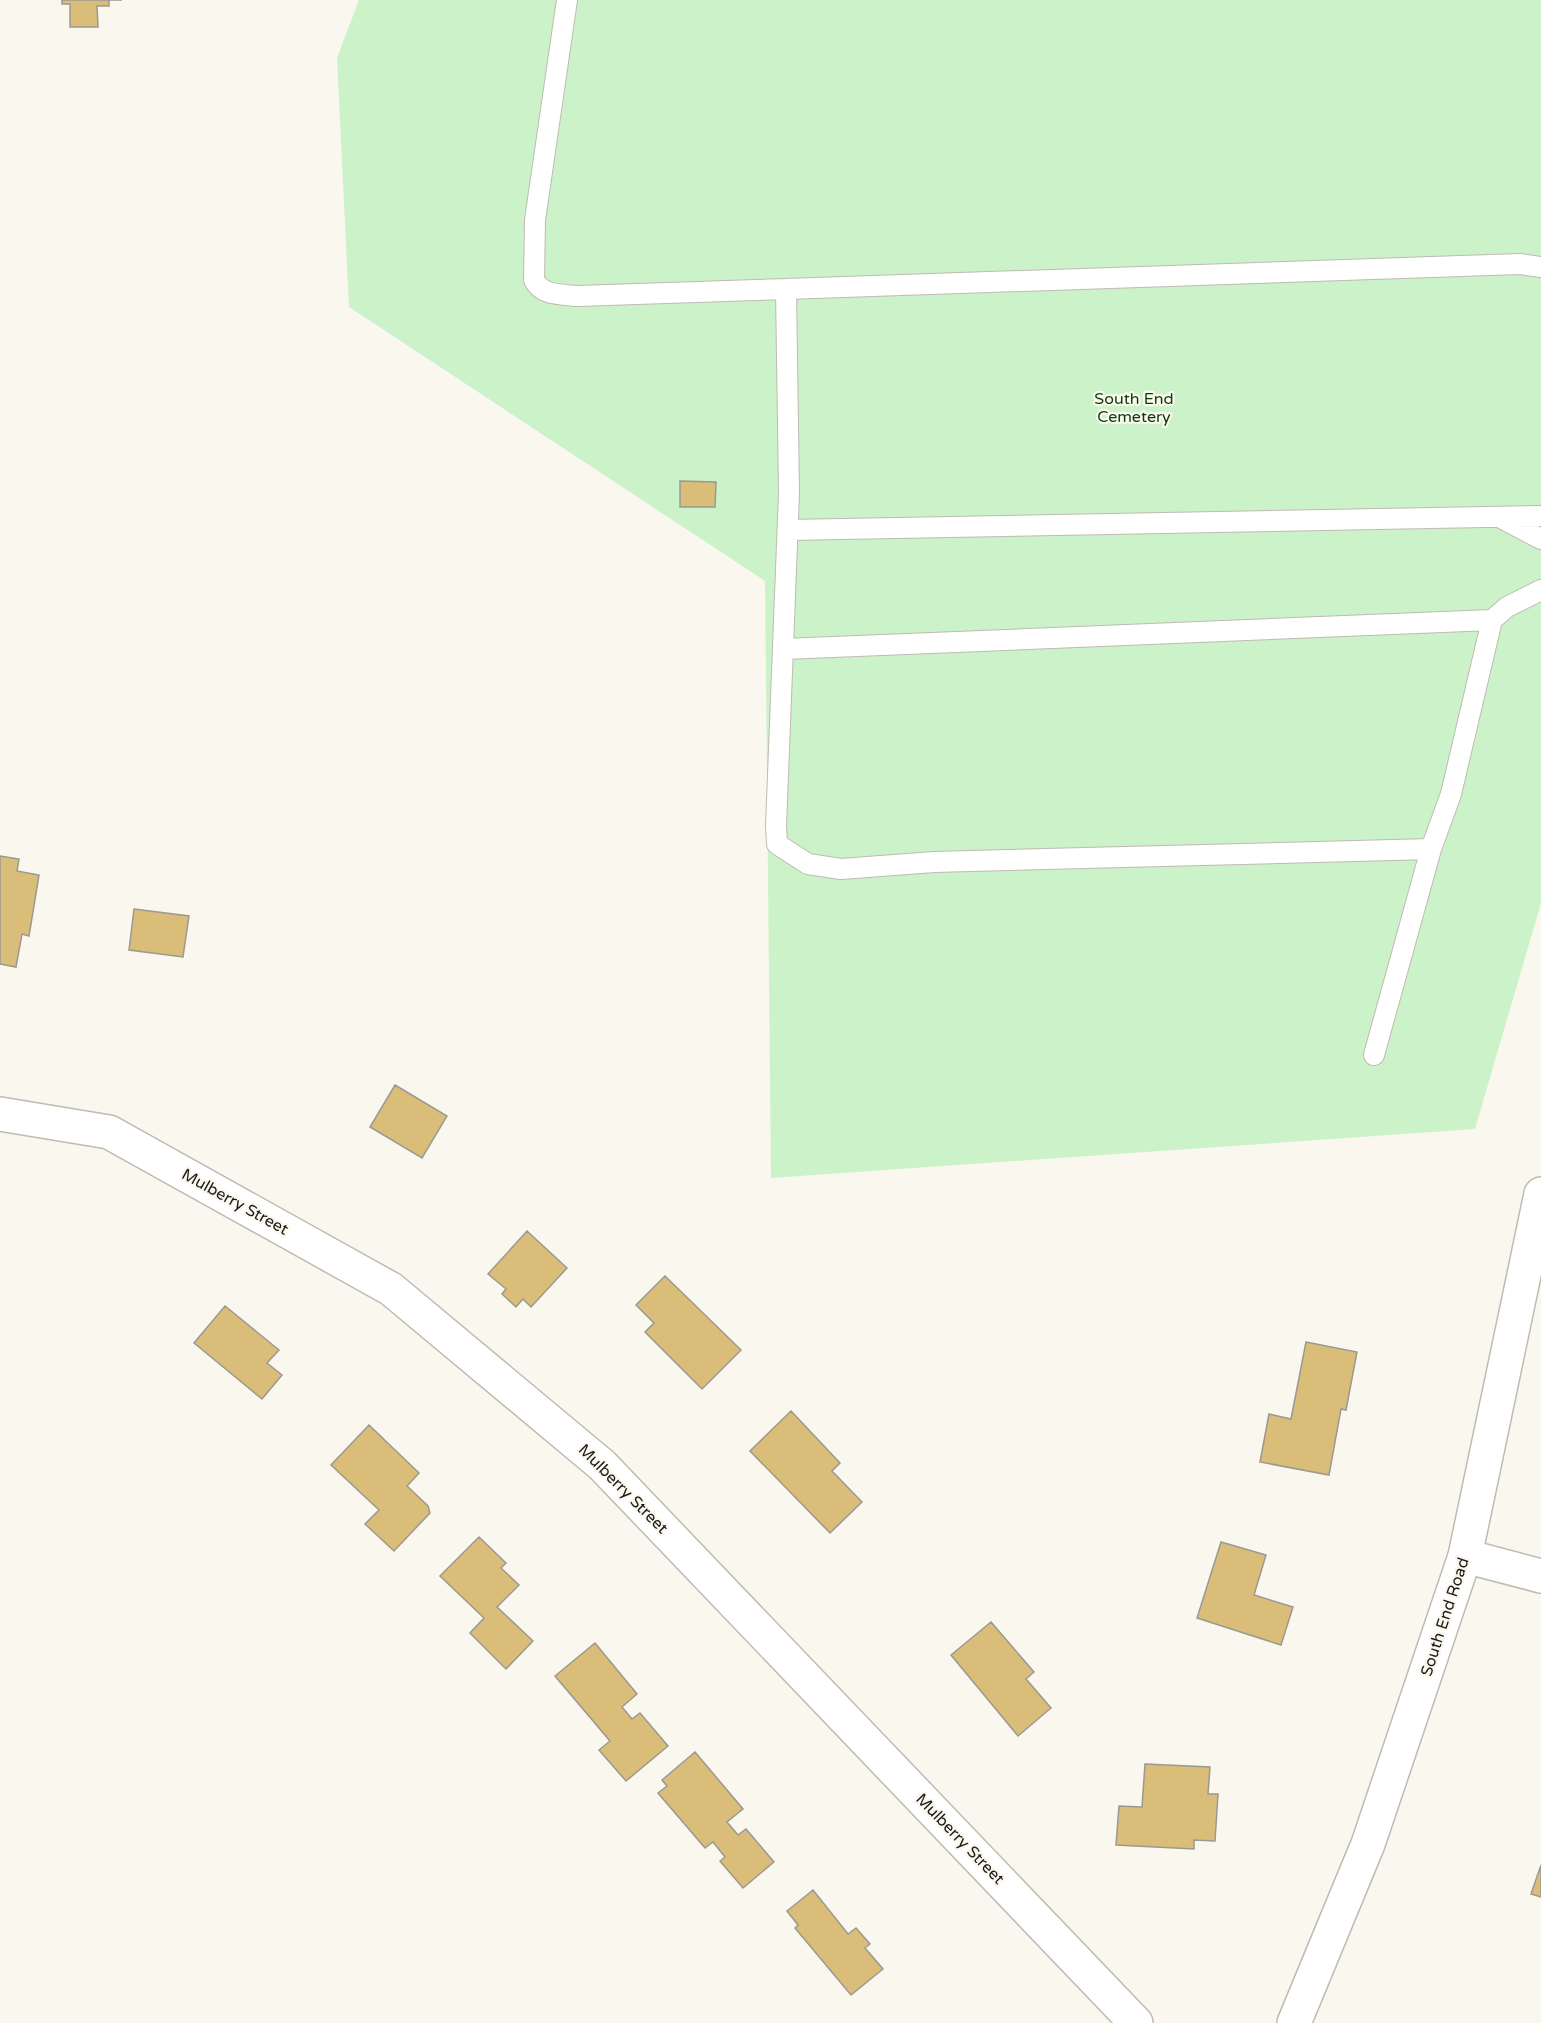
<svg xmlns="http://www.w3.org/2000/svg" width="1541" height="2023" font-family="'Varela Round',sans-serif">
	<rect width="100%" height="100%" fill="#faf7ee"/>
	<path fill="#ccf2c9" d="M359,0H1541V903L1475,1129L771,1178L765,581L349,307L337,58Z"/>
	<path fill="#d9bd78" stroke="#9c9991" stroke-width="1.5" d="M62,0H122H109V6H97L98,27H70V4H62Z
		M680,481L716,482L715,507H680Z
		M0,856L19,859L17,871L39,875L29,936L22,934L16,967L0,964Z
		M134,909L189,916L183,957L129,950Z
		M395,1085L447,1116L422,1158L370,1127Z
		M527,1231L567,1268L531,1307L523,1299L516,1307L502,1294L506,1289L488,1274Z
		M665,1276L741,1350L702,1389L645,1332L654,1323L636,1305Z
		M225,1306L279,1350L267,1363L282,1375L262,1399L194,1343Z
		M1306,1342L1357,1352L1346,1410L1341,1409L1329,1475L1260,1462L1269,1414L1291,1419Z
		M791,1411L840,1463L832,1471L862,1502L830,1533L750,1451Z
		M369,1425L419,1473L407,1486L428,1506L430,1513L394,1551L365,1524L379,1510L331,1465Z
		M479,1537L506,1563L501,1568L519,1585L497,1607L533,1641L506,1669L470,1633L484,1618L440,1576Z
		M1221,1542L1266,1555L1254,1595L1293,1607L1281,1645L1197,1618Z
		M991,1622L1034,1672L1026,1679L1051,1708L1018,1736L951,1655Z
		M595,1643L637,1694L622,1707L632,1719L640,1713L668,1746L626,1781L599,1750L610,1741L555,1676Z
		M695,1752L743,1809L727,1822L738,1835L746,1829L774,1862L743,1888L720,1861L725,1857L713,1842L705,1848L658,1793L667,1786L662,1780Z
		M1145,1764L1210,1767L1208,1794H1218L1215,1841L1194,1840V1849L1116,1845L1119,1806L1142,1807Z
		M1541,1865V1897L1531,1894Z
		M813,1890L848,1934L856,1928L870,1944L865,1948L883,1969L851,1995L795,1928L798,1925L787,1911Z"/>
	<g fill="none" stroke-linecap="round" stroke-linejoin="round">
		<defs>
			<path id="service" d="M567,0L535,220L534,280C542,296 561,294 577,296L786,289L789,493L776,826L777,844L808,864L841,869L934,862L1431,849L1451,794L1492,620L1507,607L1541,590
				M786,289L1520,264L1541,267
				M1499,517L1541,539
				M788,530L1541,516
				M783,649L1492,620
				M1374,1055L1431,849"/>
			<path id="minor" d="M0,1114L109,1132L391,1289L602,1465L1136,2023
				M1465,1556L1541,1576"/>
			<path id="tertiary" d="M1294,2023L1368,1844L1465,1556L1541,1194"/>
		</defs>
		<use href="#service" stroke="#bfbbb2" stroke-width="22"/>
		<use href="#minor" stroke="#bfbbb2" stroke-width="36"/>
		<use href="#tertiary" stroke="#bfbbb2" stroke-width="36"/>
		<use href="#service" stroke="#fff" stroke-width="20"/>
		<use href="#minor" stroke="#fff" stroke-width="33"/>
		<use href="#tertiary" stroke="#fff" stroke-width="33"/>
	</g>
	<g text-anchor="middle" dominant-baseline="central" stroke-width="4.5" stroke-linejoin="round" paint-order="stroke">
		<g font-size="16" fill="#063d06" stroke="#faf7ee">
			<text x="1134" y="399">South End<tspan x="1134" dy="18">Cemetery</tspan></text>
		</g>
		<g font-size="16" fill="#1b1a17" stroke="#faf7ee">
			<text transform="translate(235 1202) rotate(29)">Mulberry Street</text>
			<text transform="translate(623 1489) rotate(45)">Mulberry Street</text>
			<text transform="translate(1445 1617) rotate(-72)">South End Road</text>
			<text transform="translate(960 1839) rotate(46)">Mulberry Street</text>
		</g>
	</g>
</svg>
